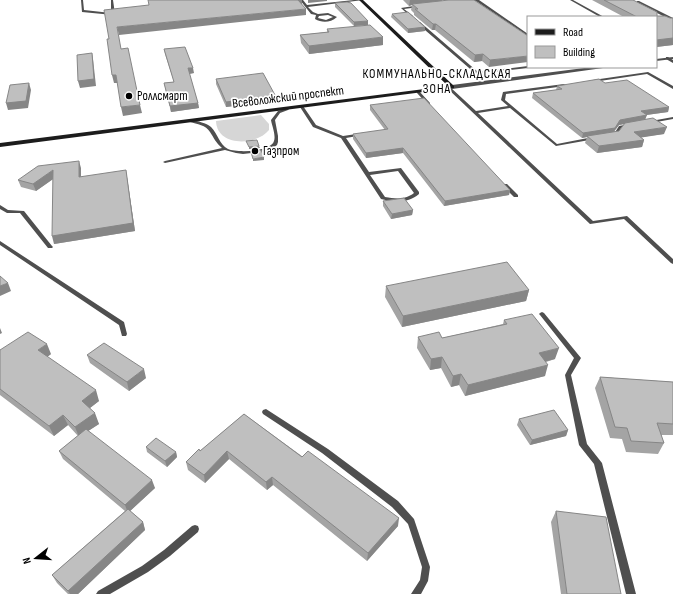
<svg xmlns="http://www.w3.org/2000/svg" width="673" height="594" font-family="'Sofia Sans Condensed',sans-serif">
	<rect width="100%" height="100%" fill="#fff"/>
	<path fill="#d6d6d6" d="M261,115L269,124V130C256,146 217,147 216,121Z"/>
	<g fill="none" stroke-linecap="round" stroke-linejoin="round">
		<path fill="#4f4f4f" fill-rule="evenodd" d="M81,0H83L84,10L111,13V0H113L115,14L113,15L82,12Z
			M300,0H303L307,5L354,0H363L308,7L313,12L318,14L328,13L337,17C330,23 322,23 315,19L316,15L311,14ZM328,15L333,17L326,20L318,18L319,16Z
			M467,0H479L528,34V36L476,1L468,2Z
			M570,0H573L604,17H600Z
			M637,1H639L673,18V20H671L637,3Z
			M420,5L419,7L404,9L413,16L412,18L401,8Z
			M418,22H420L478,72L528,66V67H530L528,68L476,74L418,24Z
			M666,57H668L673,60V63L666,59Z
			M648,72L673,86V89L647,74L593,82L591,81L593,80Z
			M564,84L566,85L565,86L506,94L505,100L557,144L593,137L595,138V139L556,146L510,108L478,113L593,221L627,216L673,259V264L671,263L624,219L590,224L447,88L450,87L476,111L508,106L501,100L503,92Z
			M417,91H419L430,103V105H428L417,93Z
			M301,106H303L316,125L343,136L363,133V135L346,138L369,172L401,168L419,192V194C407,204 395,202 381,199L341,138L313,127L300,107ZM398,171L414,193C405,200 396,199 385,197L370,175Z
			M287,108L289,109L288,110L280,113L275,120L278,136V142L277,145L273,148L268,150L259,152L243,154L236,153L225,150L165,163L163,162L165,161L222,148C216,143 214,138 210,132C206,125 197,124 190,122V120H191C198,121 206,123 211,127C218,134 219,144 228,149C237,153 271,152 274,141C276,135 272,126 271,120L278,111Z
			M673,117V119L651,123L649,122L651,121Z
			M630,124L632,125L631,126L622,128L618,136H612L610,135L614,134L619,126Z
			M503,184H507L518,195V197H514L503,186Z
			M0,205L8,210L24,211L52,246L53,247L52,248H48L20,213H7L0,209Z
			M0,241L124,322L127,334L126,336H122L119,325L0,245Z
			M542,312L544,313L581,358L571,375L587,444L602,463L636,594H626L594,464L579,445L565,375L574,358L540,315L539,314L540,313Z
			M266,409L328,449L398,501L414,519L430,567L428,581L421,594H411L420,580L422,567L408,524L392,507L322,453L263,414L262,412L263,410Z
			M195,525L198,526L199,529L198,532L170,556L148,572L110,594H96L98,591L142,566L164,550L192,526Z"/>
		<path fill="#4f4f4f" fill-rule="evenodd" d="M673,57V59L656,61V59Z
			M592,67H605L603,68L452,89L449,87L452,85Z"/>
		<path fill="#1c1c1c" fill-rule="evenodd" d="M359,0H363L454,86V88L0,147V143L448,86Z"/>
	</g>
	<path fill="#a4a4a4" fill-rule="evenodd" d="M403,0H442V1L528,36L489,67L482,61L474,62L435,30H432L414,15V13L411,10L412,5L409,6Z
		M592,0H633L657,16L670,18L673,45L656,47V17H624Z
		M335,3L368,21V25L354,26L335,7Z
		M392,14L425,27V31L408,33L391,17Z
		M327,29L383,45L309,54L301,43L300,35L327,32Z
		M164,49L194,73L189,74L198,103L199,108L171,112L164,83L174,82L165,54Z
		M216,79L275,95V101L226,107L216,84Z
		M557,86L669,107L668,112L646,115L645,119L664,134L641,137L644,140L642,147L597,153L585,143L587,137L582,138L532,98L533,93L556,90ZM624,124L619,131H614L619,125Z
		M370,105L510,190L509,195L444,206L403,153L366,158L353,139V134L385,130L370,110Z
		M81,168V177H127L135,231L54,244L53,179L36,191L21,187L18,180Z
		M383,201L413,210L412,215L391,219L383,206Z
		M386,286L529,290L526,301L402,327L385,297Z
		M504,320L555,359L546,362L545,376L465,396L459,385L451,387L441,368L430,370L417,348L418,337L442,338L503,324Z
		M0,350L51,354L47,357L99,401L90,408L99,424L88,431L155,488L130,511L143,522L145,530L78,594H68L57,583L52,575L125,511L63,459L59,451L78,436L68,425L54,436L0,395Z
		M87,355L146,378L129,391L90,363Z
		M600,377L673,382V435H661L664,443L658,454L626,452L622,439L610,438L595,388Z
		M244,414L398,526L367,561L273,485L267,490L229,459L205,483L188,470L186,462L200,451Z
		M519,419L568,430L566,436L530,445L517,425Z
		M146,447L176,452L177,457L167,467L147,452Z
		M556,511L621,594H561L551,522Z"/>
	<path fill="#868686" d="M297,0H302V5Z
		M308,0H327V1L308,3Z
		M410,0H442V2L412,4V5L409,6Z
		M306,9V15L119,35L117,27Z
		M368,21V25L354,26V22Z
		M433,24H436L435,30H432Z
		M425,27V31L408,33V29Z
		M383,37V45L309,54V46Z
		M673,38V45L656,47L657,40Z
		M92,53L93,59L96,86L80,88L78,81Z
		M483,54L482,61L474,62L475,55Z
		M528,56V62L489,67L490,60Z
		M188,68H193L194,73L188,74Z
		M112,75H116L118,83H114Z
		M29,83L31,90L28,108L8,110L6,103Z
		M275,95V101L226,107V102Z
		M198,103L199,108L171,112L170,106Z
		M140,105L142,113L123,116L121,107Z
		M669,107L668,112L639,116L641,111Z
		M647,115L645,120L619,125L613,133L587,136V137L582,138L583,133L620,120Z
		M667,127L664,134L632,139L634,132Z
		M644,140L642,147L597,153L599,146Z
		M259,146L260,148L249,149V147Z
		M403,148V153L366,158V153Z
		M264,157V160L253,161V159Z
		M79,161L81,168V184L79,177Z
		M53,170L56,177L36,191L33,184Z
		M126,170L127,177L135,231L54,244L52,236Z
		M510,190L509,195L444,206L445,201Z
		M413,210L412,215L391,219L392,214Z
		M8,283L11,291L0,296V286Z
		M529,290L526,301L402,327L403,316Z
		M0,328L2,333L0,334Z
		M47,344L51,354L42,361L38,350Z
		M559,348L555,359L536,364L539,353Z
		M442,357L441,368L430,370L431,359Z
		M548,365L545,376L465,396L468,385Z
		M144,369L146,378L129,391L127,382Z
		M461,374L459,385L451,387L453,376Z
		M96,390L99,401L86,411L82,401Z
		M95,413L99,424L79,437L75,427Z
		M63,415L68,425L54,436L49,426Z
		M568,430L566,436L530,445L532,440Z
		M227,451L229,459L205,483L204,475Z
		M176,452L177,457L167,467L165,461Z
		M272,477L273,485L267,490L266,482Z
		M152,480L155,488L128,513L125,505Z
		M399,518L398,526L367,561L368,553Z
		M143,522L145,530L78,594H70L68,591Z"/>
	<path fill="#bfbfbf" stroke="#868686" d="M148,0H298L306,9L117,27L121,49L128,48L140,105L121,107L116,75H112L107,39H109L104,10L149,5Z
		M449,0H474L528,36V56L490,60L483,54L475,55L436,24H433L415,9H418L412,4Z
		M604,0H633L657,12V16H665L670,18H673V38L656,40V17H637Z
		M347,2L351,3L368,21L354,22L335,3Z
		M408,12L425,27L408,29L392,14Z
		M370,25L383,37L309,46L300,35L329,32L327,29Z
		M185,47L193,68H188L198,103L170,106L164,83L174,82L164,49Z
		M92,53L94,79L78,81L77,55Z
		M263,73L275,95L226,102L216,79Z
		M599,79L605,83L627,80L669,107L641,111L647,115L620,120L615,128L583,133L533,93L562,89L557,86Z
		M29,83L26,101L6,103L10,85Z
		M424,98L510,190L445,201L403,148L366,153L353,134L388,129L370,105Z
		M653,118L667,127L634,132L644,140L599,146L587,136L619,131L625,123Z
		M257,140L259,146L249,147L246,141Z
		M261,150L264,157L253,159L251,152Z
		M79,161V177L126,170L133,223L52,236L53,170L33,184L18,180L38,166Z
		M404,198L413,210L392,214L383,201Z
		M507,262L529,290L403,316L386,286Z
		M0,276L8,283L0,286Z
		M532,314L559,348L539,353L548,365L468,385L461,374L453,376L442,357L431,359L418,337L439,332L442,338L507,324L504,320Z
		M28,332L47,344L38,350L96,390L82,401L95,413L75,427L63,415L49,426L0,389V350Z
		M104,343L144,369L127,382L87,355Z
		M600,377L673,382V424L657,423L664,443L631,441L627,428L615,427Z
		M554,410L568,430L532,440L519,419Z
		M244,414L302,457L308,451L399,518L368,553L272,477L266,482L227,451L204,475L186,462L199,449L200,451Z
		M86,429L152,480L125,505L59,451Z
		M156,438L176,452L165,461L146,447Z
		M128,509L143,522L68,591L52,575Z
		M556,511L606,517L621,594H567Z"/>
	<g fill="#000" stroke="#fff" stroke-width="1.5">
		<circle cx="129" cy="96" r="4"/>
		<circle cx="255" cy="151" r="4"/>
	</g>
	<g text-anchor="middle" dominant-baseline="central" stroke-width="3.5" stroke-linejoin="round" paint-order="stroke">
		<g font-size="13" letter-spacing="1" fill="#000" stroke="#fff">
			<text x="437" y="74">КОММУНАЛЬНО-СКЛАДСКАЯ<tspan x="437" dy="15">ЗОНА</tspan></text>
		</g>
		<g font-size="13" fill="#000" stroke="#fff" text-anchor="start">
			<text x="137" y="96">Роллсмарт</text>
			<text x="263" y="151">Газпром</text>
		</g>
		<g font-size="13" fill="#000" stroke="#fff">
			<text transform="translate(288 97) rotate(-7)">Всеволожский проспект</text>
		</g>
	</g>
	<rect x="527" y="16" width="130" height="52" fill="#ffffff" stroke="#999999"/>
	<rect x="535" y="29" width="20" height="6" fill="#1c1c1c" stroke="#999999"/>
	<text x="563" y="36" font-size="12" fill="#000000">Road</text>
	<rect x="535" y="46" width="20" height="12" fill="#bfbfbf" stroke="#999999"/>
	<text x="563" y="56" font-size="12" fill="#000000">Building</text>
	<g transform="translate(36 558) rotate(253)" stroke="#ffffff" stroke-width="3" paint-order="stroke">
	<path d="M0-3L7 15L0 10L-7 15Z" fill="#000000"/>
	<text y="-6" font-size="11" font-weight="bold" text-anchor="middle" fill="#000000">N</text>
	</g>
</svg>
